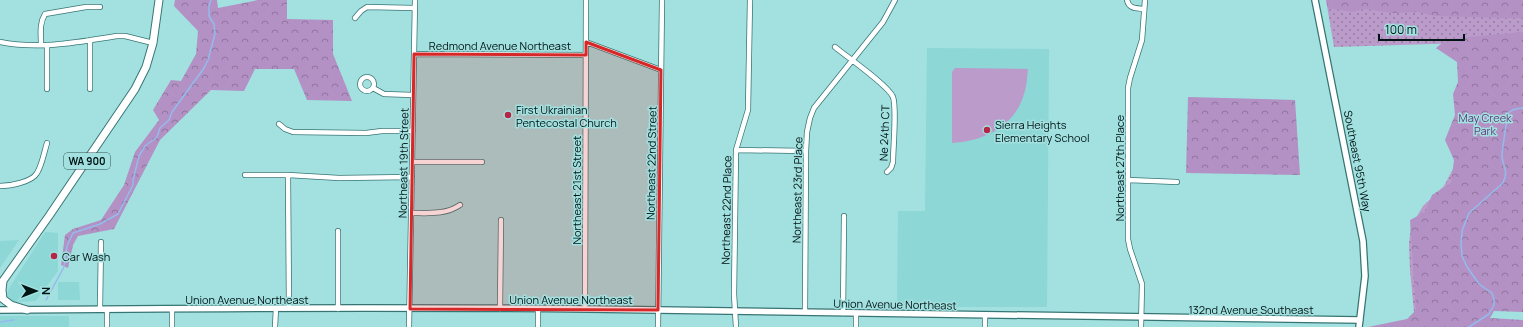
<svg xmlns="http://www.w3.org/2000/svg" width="1523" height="327" font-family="Manrope,sans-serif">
	<defs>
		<pattern id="green-dots" width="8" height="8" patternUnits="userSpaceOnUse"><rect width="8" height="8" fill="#ba9bca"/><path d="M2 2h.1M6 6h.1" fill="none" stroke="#957da3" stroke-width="1.8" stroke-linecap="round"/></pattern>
		<pattern id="forest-crowns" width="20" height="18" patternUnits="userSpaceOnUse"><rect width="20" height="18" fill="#b391c4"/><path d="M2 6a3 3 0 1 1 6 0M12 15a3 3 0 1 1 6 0" fill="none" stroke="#8f759e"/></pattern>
	</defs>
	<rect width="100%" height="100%" fill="#a2e1e0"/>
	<path fill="#8dd7d6" d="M927,48L1049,49L1047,307H897L898,211H925Z
		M45,232L58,233V271L36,301L15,302L10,300L7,296L8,290Z
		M19,240L0,268V241Z
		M58,282H79L80,300H58Z
		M0,316H69V327H0Z"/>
	<path fill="url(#green-dots)" d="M1326,0H1523V119L1462,302L1414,312L1410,270L1409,244L1411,226L1423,206L1444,186L1456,163L1451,142L1452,123L1499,42L1334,47Z"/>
	<path fill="url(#forest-crowns)" d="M175,0H217L218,8L258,0H287V19L333,20V54L352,101L307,100L294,69H255L244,91L211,90L160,140L114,229L78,236L73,245L68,268L61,265L65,235L73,229L101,220L124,185L135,152L159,120L153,110L171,80L181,81L196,54L198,31L174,6Z
		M1326,0H1523V18H1502L1435,16L1418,12L1392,13L1365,9L1351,12L1328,8Z
		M1523,32V312L1494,311L1490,318L1523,320V327H1368L1407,319L1416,310L1410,220L1425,212L1432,195L1451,183L1454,160L1445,140L1455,115L1453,94L1458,82L1457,62L1436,48L1447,39Z
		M1188,97L1295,100L1300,175L1186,173Z"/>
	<path fill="#ba9bca" d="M955,68L1028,69C1027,77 1027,86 1024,94C1015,126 985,141 952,143V72Z"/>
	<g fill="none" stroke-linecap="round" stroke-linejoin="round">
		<path stroke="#94bbec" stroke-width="1.5" d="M46,300L64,267L67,246L73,233L100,224L118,214L133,185V180L139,156L145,146L157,137L160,128L169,120L172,112L204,68L208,60L215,34L214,24L209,16V6L211,0
			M0,322L14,320
			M1469,327L1489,314L1494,305V299L1492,293L1479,284L1467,267L1462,256L1461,244L1462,231L1469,213L1503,183C1509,170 1503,168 1502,156C1502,151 1507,116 1509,113C1512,108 1518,109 1523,108"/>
		<defs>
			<path id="minor" d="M1127,0C1129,9 1136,8 1144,9
				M355,18L361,11L367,7L414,8
				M90,40V89
				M0,42C39,50 79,42 117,36H125L153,43
				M586,42L661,70
				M41,45C41,34 39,24 45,14L86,7H100
				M835,47C847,57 888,85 893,97C897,108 893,148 893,162L891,168L887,172
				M414,54L586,55
				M360 84a7 7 0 1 1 14 0a7 7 0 1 1-14 0Z
				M373,88L384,94L413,95
				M47,89V45
				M279,124L285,129L293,132L366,133L382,131H413
				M736,150L806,151
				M412,162H482
				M245,175H288L339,178L412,177
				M288,175L289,308
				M1128,180L1177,182
				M0,186C10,186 32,182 37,173C42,165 44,153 47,143
				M411,213C429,213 445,215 460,205
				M100,309L101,242
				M338,309V231
				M500,309L501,220
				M585,309L586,0
				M805,312L806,151L807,132L810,118L814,108L883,22L895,0
				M843,313L844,216
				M107,327V309
				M172,327V309
				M275,327L276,308
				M409,327L415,0
				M538,327V309
				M658,327L662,0
				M736,327L734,294L736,150L748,110L750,0
				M856,327V314
				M985,327V316
				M1141,327L1142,284L1130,249L1128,239V88L1130,78L1142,40L1145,0"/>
			<path id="tertiary" d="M1315,0L1363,241L1365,276L1359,327
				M0,310C196,308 392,307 588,309C845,311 1102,318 1360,320"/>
			<path id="primary" d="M3,281L2,290L3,299L11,305L27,310
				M0,285L49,216L135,89L146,67L153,43L159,0"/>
		</defs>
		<use href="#minor" stroke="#377574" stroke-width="6"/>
		<use href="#tertiary" stroke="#377574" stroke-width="8"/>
		<use href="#primary" stroke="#377574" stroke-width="9"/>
		<use href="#minor" stroke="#fff" stroke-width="4.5"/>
		<use href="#tertiary" stroke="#fff" stroke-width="5.5"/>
		<use href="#primary" stroke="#fff" stroke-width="7"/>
	</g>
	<path fill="#d62828" fill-opacity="0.2" stroke="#d62828" stroke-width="3" stroke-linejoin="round" d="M586,42L661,70L658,310L410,309L414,54L586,55Z"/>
	<g fill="#b62545" stroke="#a2e1e0" stroke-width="1.5">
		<circle cx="508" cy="115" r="4"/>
		<circle cx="987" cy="130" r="4"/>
		<circle cx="54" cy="256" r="4"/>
	</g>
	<g text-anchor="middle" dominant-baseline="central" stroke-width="3" stroke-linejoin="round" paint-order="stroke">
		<rect fill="#a2e1e0" stroke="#315150" stroke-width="1" x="64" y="153" width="46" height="16" rx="3"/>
		<g font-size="10" font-weight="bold" fill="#001313">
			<text x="87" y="161">WA 900</text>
		</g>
		<g font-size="11" fill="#001313" stroke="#a2e1e0">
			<text x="500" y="45">Redmond Avenue Northeast</text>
			<text transform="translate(884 133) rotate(-88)">Ne 24th CT</text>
			<text transform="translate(1358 161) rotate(79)">Southeast 95th Way</text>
			<text transform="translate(403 163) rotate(-89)">Northeast 19th Street</text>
			<text transform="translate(651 163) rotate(-89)">Northeast 22nd Street</text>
			<text transform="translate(1119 168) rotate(-90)">Northeast 27th Place</text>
			<text transform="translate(576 190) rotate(-90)">Northeast 21st Street</text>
			<text transform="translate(797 190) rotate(-89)">Northeast 23rd Place</text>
			<text transform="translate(726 210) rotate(-89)">Northeast 22nd Place</text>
			<text x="247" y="299">Union Avenue Northeast</text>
			<text x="571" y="299">Union Avenue Northeast</text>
			<text transform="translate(895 304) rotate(1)">Union Avenue Northeast</text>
			<text x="1251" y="309">132nd Avenue Southeast</text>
		</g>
		<g font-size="11" fill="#001313" stroke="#a2e1e0" text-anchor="start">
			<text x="516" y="109">First Ukrainian<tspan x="516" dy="13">Pentecostal Church</tspan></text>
			<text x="995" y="124">Sierra Heights<tspan x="995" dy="13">Elementary School</tspan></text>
			<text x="62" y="256">Car Wash</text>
		</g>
		<g font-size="11" fill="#653979" stroke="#a2e1e0">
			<text x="1485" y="117">May Creek<tspan x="1485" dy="13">Park</tspan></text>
		</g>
	</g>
	<g transform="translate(36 291) rotate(90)" stroke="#a2e1e0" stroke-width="3" paint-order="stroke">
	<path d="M0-3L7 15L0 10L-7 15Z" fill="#001313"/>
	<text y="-6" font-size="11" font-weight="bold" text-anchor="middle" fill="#001313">N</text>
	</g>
	<path d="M1379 34v6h85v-6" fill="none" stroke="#001313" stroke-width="2"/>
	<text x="1385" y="34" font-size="12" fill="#001313" stroke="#a2e1e0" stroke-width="3" paint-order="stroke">100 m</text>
</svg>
